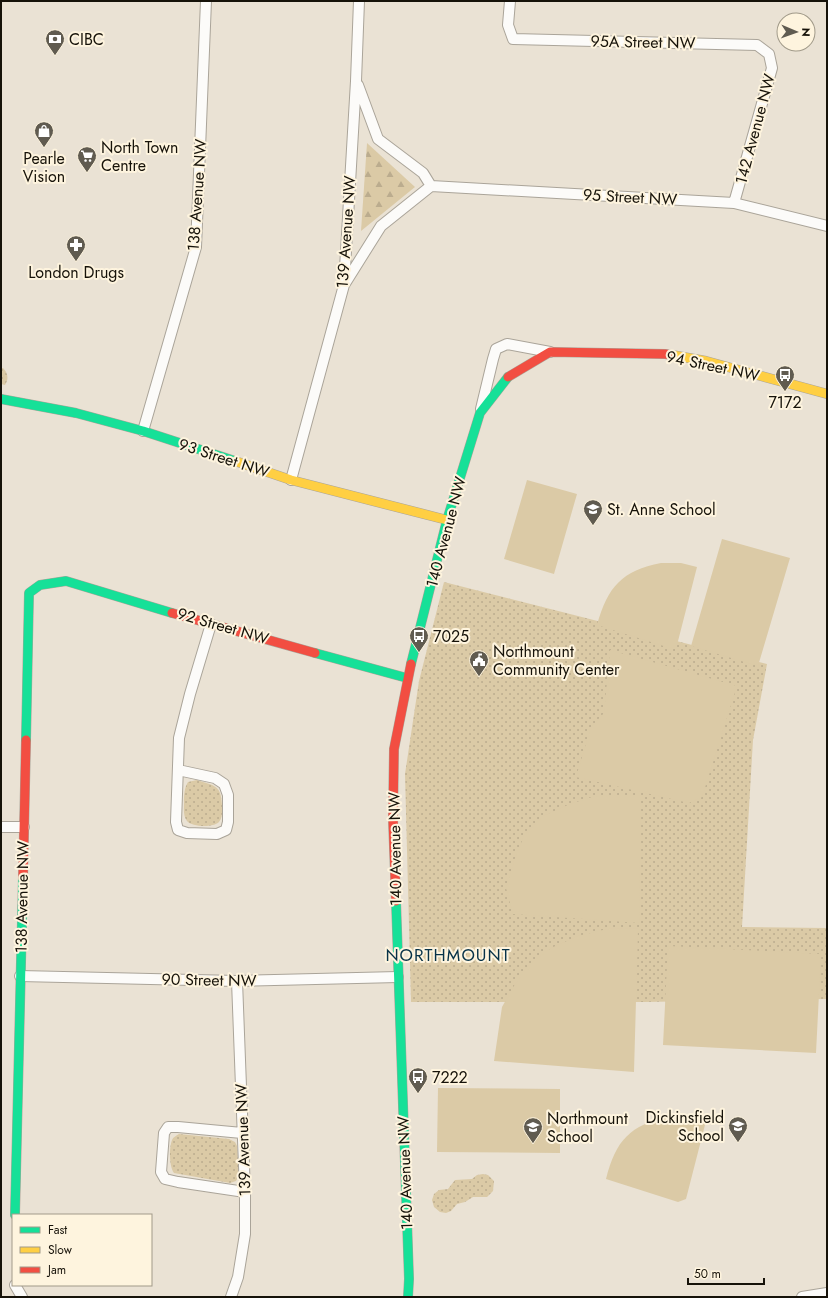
<svg xmlns="http://www.w3.org/2000/svg" width="828" height="1298" font-family="Jost,sans-serif">
	<defs>
		<pattern id="green-dots" width="8" height="8" patternUnits="userSpaceOnUse"><rect width="8" height="8" fill="#dbcaa6"/><path d="M2 2h.1M6 6h.1" fill="none" stroke="#bbac8e" stroke-width="1.8" stroke-linecap="round"/></pattern>
		<pattern id="forest-firs" width="22" height="20" patternUnits="userSpaceOnUse"><rect width="22" height="20" fill="#dbcaa6"/><path d="M5 1l3.5 6h-7zM16 11l3.5 6h-7z" fill="#bbac8e"/></pattern>
	</defs>
	<rect width="100%" height="100%" fill="#eae2d4"/>
	<path fill="url(#green-dots)" d="M1,368H3C8,373 9,379 5,385L1,384Z
		M444,582L767,664L753,740L742,927L827,928V999L644,1002H411L405,774L419,681Z
		M197,780C214,786 221,784 222,805C222,811 223,817 219,822C213,828 192,827 187,821C183,816 184,809 184,803C184,795 184,789 188,782Z
		M179,1134L229,1139L235,1142L237,1146L239,1175L236,1181L230,1183L174,1173C169,1167 169,1147 172,1140C173,1137 176,1136 179,1134Z
		M483,1174L488,1175L494,1181L493,1191L487,1197H473L465,1202L457,1204L451,1211L446,1213L440,1212L434,1207L432,1200L434,1194L439,1190L448,1189L455,1180L472,1179L477,1175Z"/>
	<path fill="url(#forest-firs)" d="M367,143L415,187L361,231Z"/>
	<path fill="#dbcaa6" d="M527,480L577,494L554,574L504,559Z
		M722,539L790,558L758,666L691,646Z
		M661,563H681L697,567L677,645L670,648L597,625C608,586 622,571 661,563Z
		M610,650L737,686L702,797L689,803L576,777L591,727L604,713Z
		M616,795H641L639,923L513,914L506,888L515,858L524,836L543,816L570,804L592,797Z
		M611,928L638,929L634,1072L494,1061L502,1007L515,984L529,965L551,948L578,936Z
		M668,946L821,954L816,1053L663,1045Z
		M438,1088L560,1089V1153L437,1152Z
		M669,1117H690L706,1121L686,1199L678,1202L606,1179C616,1140 630,1125 669,1117Z"/>
	<g fill="none" stroke-linecap="round" stroke-linejoin="round">
		<defs>
			<path id="street" d="M510,1L508,25L513,39L757,45L769,54L772,68L734,203
				M358,85L378,139L423,173L431,186
				M344,285L381,226L431,186L734,203L827,226
				M481,409L493,359L496,349L507,344L550,352
				M143,431L196,247L206,1
				M291,480L344,285L356,81L359,1
				M178,770L215,778L224,784L228,795V822L226,830L217,834L187,833L178,830L176,822L179,738L190,694L211,624
				M1,827H24
				M20,976L237,981L398,977
				M242,1133L178,1127H168L164,1133L161,1172L165,1179L178,1182L245,1192
				M15,1285L22,1297
				M231,1297L238,1277L245,1234V1192L237,981
				M802,1297L827,1293"/>
			<path id="fast" d="M1,399L76,413L143,431L235,461
				M315,653L407,678
				M411,664L447,520L480,413L508,377
				M26,740L29,593L40,585L66,581L172,613
				M396,901L409,1279L408,1297
				M15,1215L23,878"/>
			<path id="slow" d="M672,355L706,361L827,394
				M235,461L291,480L447,520"/>
			<path id="jam" d="M508,377L550,352L665,354L672,355
				M172,613L315,653
				M23,878L26,740
				M396,901L393,819L394,749L411,664"/>
		</defs>
		<use href="#street" stroke="#aaa499" stroke-width="12"/>
		<use href="#fast" stroke="#aaa499" stroke-width="10"/>
		<use href="#slow" stroke="#aaa499" stroke-width="10"/>
		<use href="#jam" stroke="#aaa499" stroke-width="10"/>
		<use href="#street" stroke="#fcfbf9" stroke-width="10"/>
		<use href="#fast" stroke="#16e098" stroke-width="9"/>
		<use href="#slow" stroke="#ffcf43" stroke-width="9"/>
		<use href="#jam" stroke="#f24e42" stroke-width="9"/>
	</g>
	<defs>
		<symbol id="bank-pin" viewBox="-11 -11 22 30"><path d="M0 17L-7.5 6A9.5 9.5 0 1 1 7.5 6Z" fill="#605b50" stroke="#fef4de"/><path d="M-6-4H6V4H-6ZM0-2.3a2.3 2.3 0 1 0 0 4.6a2.3 2.3 0 1 0 0-4.6Z" fill="#fff"/></symbol>
		<symbol id="shop-pin" viewBox="-11 -11 22 30"><path d="M0 17L-7.5 6A9.5 9.5 0 1 1 7.5 6Z" fill="#605b50" stroke="#fef4de"/><path d="M-5-2.5h2.3a2.7 3.5 0 0 1 5.4 0H5L5.5 6h-11ZM-1.5-2.5h3a1.5 2.3 0 0 0-3 0Z" fill="#fff"/></symbol>
		<symbol id="supermarket-pin" viewBox="-11 -11 22 30"><path d="M0 17L-7.5 6A9.5 9.5 0 1 1 7.5 6Z" fill="#605b50" stroke="#fef4de"/><path d="M-6-5.5h2.5l.6 2H6L4.5 2H-2.5L-4.4-4H-6ZM-1.5 3.2a1.3 1.3 0 1 0 .1 0ZM3 3.2a1.3 1.3 0 1 0 .1 0Z" fill="#fff"/></symbol>
		<symbol id="pharmacy-pin" viewBox="-11 -11 22 30"><path d="M0 17L-7.5 6A9.5 9.5 0 1 1 7.5 6Z" fill="#605b50" stroke="#fef4de"/><path d="M-2-6h4v4h4v4h-4v4h-4v-4h-4v-4h4Z" fill="#fff"/></symbol>
		<symbol id="bus-pin" viewBox="-11 -11 22 30"><path d="M0 17L-7.5 6A9.5 9.5 0 1 1 7.5 6Z" fill="#605b50" stroke="#fef4de"/><path d="M-5-6H5V4H4V6H2V4H-2V6H-4V4H-5ZM-3.5-4V0h7V-4ZM-3.5 1.2v1.5H-2V1.2ZM2 1.2v1.5H3.5V1.2Z" fill="#fff"/></symbol>
		<symbol id="school-pin" viewBox="-11 -11 22 30"><path d="M0 17L-7.5 6A9.5 9.5 0 1 1 7.5 6Z" fill="#605b50" stroke="#fef4de"/><path d="M0-5L7-2L0 1L-7-2ZM-4 1L0 2.5L4 1V4Q0 6-4 4Z" fill="#fff"/></symbol>
		<symbol id="civic-pin" viewBox="-11 -11 22 30"><path d="M0 17L-7.5 6A9.5 9.5 0 1 1 7.5 6Z" fill="#605b50" stroke="#fef4de"/><path d="M-.6-6.5H3V-4.5H.6V-3L4-1V1h2V6H-6V1h2V-1L-.6-3ZM-1.2 2.5V6h2.4V2.5Z" fill="#fff"/></symbol>
	</defs>
	<g fill-rule="evenodd">
		<use href="#bank-pin" x="44" y="28" width="22" height="30"/>
		<use href="#shop-pin" x="33" y="120" width="22" height="30"/>
		<use href="#supermarket-pin" x="76" y="145" width="22" height="30"/>
		<use href="#pharmacy-pin" x="65" y="234" width="22" height="30"/>
		<use href="#bus-pin" x="774" y="364" width="22" height="30"/>
		<use href="#school-pin" x="582" y="498" width="22" height="30"/>
		<use href="#bus-pin" x="408" y="625" width="22" height="30"/>
		<use href="#civic-pin" x="468" y="649" width="22" height="30"/>
		<use href="#bus-pin" x="407" y="1066" width="22" height="30"/>
		<use href="#school-pin" x="727" y="1115" width="22" height="30"/>
		<use href="#school-pin" x="522" y="1116" width="22" height="30"/>
	</g>
	<g text-anchor="middle" dominant-baseline="central" stroke-width="4" stroke-linejoin="round" paint-order="stroke">
		<g font-size="16" fill="#161209" stroke="#fef4de" text-anchor="start">
			<text x="69" y="39">CIBC</text>
			<text x="101" y="147">North Town<tspan x="101" dy="18">Centre</tspan></text>
			<text x="44" y="158" text-anchor="middle">Pearle<tspan x="44" dy="18">Vision</tspan></text>
			<text x="76" y="272" text-anchor="middle">London Drugs</text>
			<text x="785" y="402" text-anchor="middle">7172</text>
			<text x="607" y="509">St. Anne School</text>
			<text x="433" y="636">7025</text>
			<text x="493" y="651">Northmount<tspan x="493" dy="18">Community Center</tspan></text>
			<text x="432" y="1077">7222</text>
			<text x="724" y="1117" text-anchor="end">Dickinsfield<tspan x="724" dy="18">School</tspan></text>
			<text x="547" y="1118">Northmount<tspan x="547" dy="18">School</tspan></text>
		</g>
		<g font-size="16" fill="#161209" stroke="#fef4de">
			<text transform="translate(643 42) rotate(1)">95A Street NW</text>
			<text transform="translate(755 129) rotate(-75)">142 Avenue NW</text>
			<text transform="translate(197 195) rotate(-86)">138 Avenue NW</text>
			<text transform="translate(630 197) rotate(3)">95 Street NW</text>
			<text transform="translate(346 232) rotate(-86)">139 Avenue NW</text>
			<text transform="translate(713 366) rotate(12)">94 Street NW</text>
			<text transform="translate(224 458) rotate(18)">93 Street NW</text>
			<text transform="translate(446 532) rotate(-75)">140 Avenue NW</text>
			<text transform="translate(223 626) rotate(16)">92 Street NW</text>
			<text transform="translate(395 849) rotate(-91)">140 Avenue NW</text>
			<text transform="translate(22 897) rotate(-89)">138 Avenue NW</text>
			<text transform="translate(209 980) rotate(1)">90 Street NW</text>
			<text transform="translate(243 1140) rotate(-92)">139 Avenue NW</text>
			<text transform="translate(405 1173) rotate(-92)">140 Avenue NW</text>
		</g>
		<g font-size="17" letter-spacing="1" fill="#073248" stroke="#fef4de">
			<text x="448" y="955">NORTHMOUNT</text>
		</g>
	</g>
	<rect width="828" height="1298" fill="none" stroke="#161209" stroke-width="4"/>
	<rect x="12" y="1214" width="140" height="72" fill="#fef4de" stroke="#a19a89"/>
	<rect x="20" y="1227" width="20" height="6" fill="#16e098" stroke="#a19a89"/>
	<text x="48" y="1234" font-size="12" fill="#161209">Fast</text>
	<rect x="20" y="1247" width="20" height="6" fill="#ffcf43" stroke="#a19a89"/>
	<text x="48" y="1254" font-size="12" fill="#161209">Slow</text>
	<rect x="20" y="1267" width="20" height="6" fill="#f24e42" stroke="#a19a89"/>
	<text x="48" y="1274" font-size="12" fill="#161209">Jam</text>
	<g transform="translate(796 32) rotate(92)"><circle r="19" fill="#fef4de" stroke="#a19a89"/>
	<path d="M0-3L7 15L0 10L-7 15Z" fill="#605b50"/>
	<text y="-6" font-size="11" font-weight="bold" text-anchor="middle" fill="#161209">N</text>
	</g>
	<path d="M688 1278v6h76v-6" fill="none" stroke="#161209" stroke-width="2"/>
	<text x="694" y="1278" font-size="12" fill="#161209" stroke="#fef4de" stroke-width="3" paint-order="stroke">50 m</text>
</svg>
